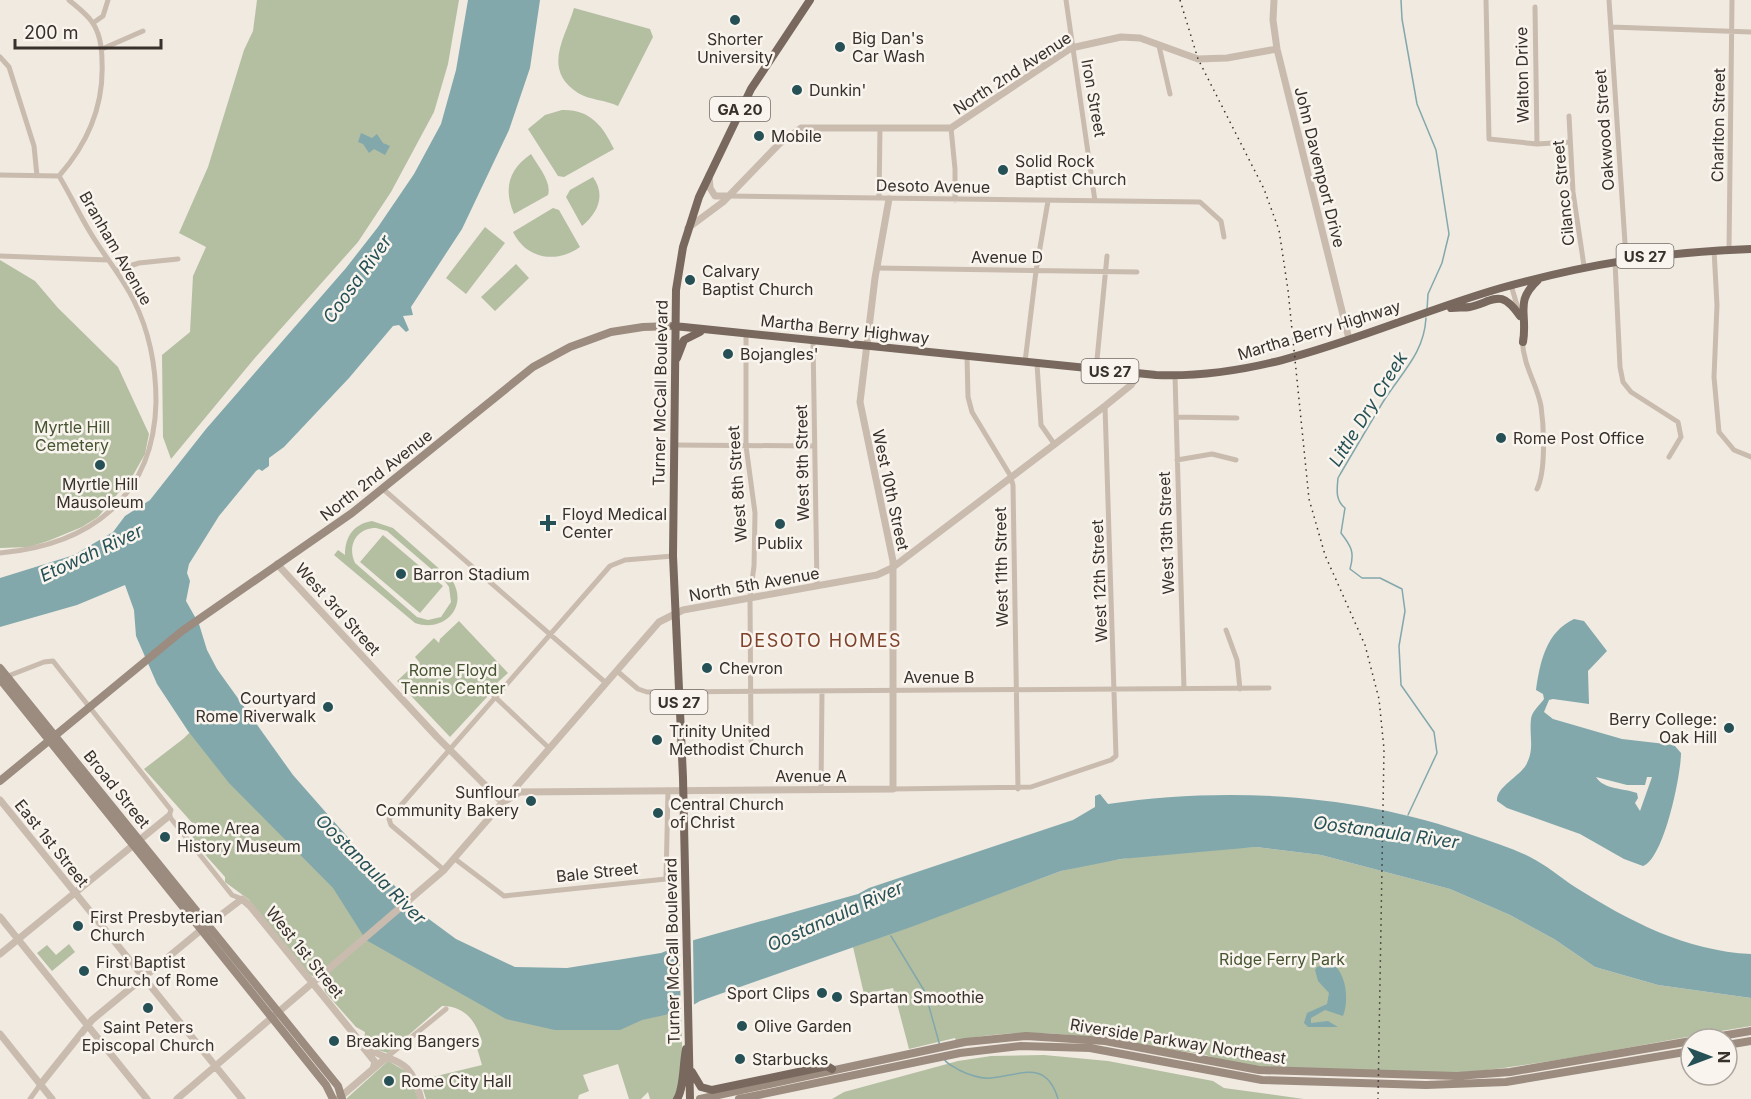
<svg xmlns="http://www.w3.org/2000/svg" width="1751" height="1099" font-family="Inter,sans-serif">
	<rect width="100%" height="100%" fill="#f1eae1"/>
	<path fill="#b4bfa2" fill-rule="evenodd" d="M257,0H459L448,64L434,112L391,192L358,242L254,359L171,459L163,437L162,355L190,332L193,276L206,247L179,233L208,167L244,50L253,31Z
		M574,8L650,29L653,37L618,106C606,100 589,100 578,93C541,69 566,37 574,8Z
		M562,110C590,109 603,126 614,149L564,177L558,176L528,129L545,115Z
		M531,154C538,166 552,182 548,195L514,214C503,189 509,169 531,154Z
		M593,177C606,195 598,213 582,226L566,197L570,190Z
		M553,208L559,210L580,247C556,264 526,259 513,232Z
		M485,227L505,243L466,294L446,278Z
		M0,260L35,281L58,308L118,367L149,434L145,454L132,477L98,517L82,527L48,541L29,547L0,548Z
		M516,264L529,278L495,311L481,297Z
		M372,521L393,528L452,580C469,607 444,633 415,623L334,555L338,550L345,555C345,536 354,524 372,521ZM376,528L387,531L444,580L449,587L451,602L441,617L428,620L417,617L355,563C347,546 356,528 376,528Z
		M383,535L443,586L420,613L360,562Z
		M459,621L508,673L486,693L487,697L450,737L397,681L415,664L420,663L415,657L434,638L439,643L440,639Z
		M210,713L433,955L554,1013L679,986C681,1012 687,1080 673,1099H650L648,1092L641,1099H629L618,1064L583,1075L589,1091L579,1095L578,1099H426L420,1080L482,1065L477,1048L480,1047L482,1042C476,1021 465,1006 442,1006L388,1053L371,1048L364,1041L365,1032L356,1027L325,992L322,981L310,975L248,899L225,882V877L192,840L195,826L144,769L183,739Z
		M1256,847L1321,855L1450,889L1510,915L1554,939L1595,967L1658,985L1751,998V1026C1657,1041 1564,1062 1469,1072C1428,1077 1384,1071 1342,1070C1296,1070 1246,1071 1203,1054C1115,1044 1047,1021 956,1041L955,1038L909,1049L893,988L864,994L853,947L1061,871C1124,855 1191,850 1256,847Z
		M69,944L75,952L52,971L37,953L47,945L56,955Z
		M1044,1055L1108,1061L1213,1081L1224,1088L1304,1099H832L844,1092L958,1061L991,1056Z
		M388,1061L409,1073L418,1099H346Z"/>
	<path fill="#82a8ac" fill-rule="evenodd" d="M468,0H540L530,68L509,130L462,229L411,307L413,315L403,316L409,330L406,332L399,325L393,326L349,378L284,447L269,458V466L262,471L259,469L256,471L219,516L189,564L187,573L190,581L186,601L199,624L207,650L217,669L293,775L351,841L363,859L393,884L422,914L456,939L515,967L567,968L661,953L694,940L858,894L869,888L1073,820L1095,807V796L1100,794L1108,804C1229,786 1359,794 1475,836C1493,842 1512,848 1530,857C1546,865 1560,877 1575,887C1629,921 1686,951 1751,954V998L1658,985L1595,967L1554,939L1510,915L1450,889L1321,855L1256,847L1121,859L1061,871L911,927L700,1001L683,1011L642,1020L620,1030H555L506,1019L366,940L333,888L229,783L188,731L157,684L136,636L134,610L125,585L77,605L0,627V578L74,555L113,532L125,516L150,500L206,429L346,268L378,227L414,174L441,124L456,70Z
		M361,133L372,138L377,134L383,143L390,146L385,155L374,149L369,153L363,144L358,142Z
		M1574,619L1584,621L1607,651L1588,671L1589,704L1553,699L1549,700L1544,712L1553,719L1622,739L1674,745L1681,753C1681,775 1664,859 1643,866L1624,859L1580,834L1507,808L1497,801C1496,787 1519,777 1526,765C1535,749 1529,736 1531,719C1532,711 1540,705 1544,699L1543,694L1536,690C1540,662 1546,632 1574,619ZM1596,777L1627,785H1645L1647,777H1652L1640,811L1635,803L1638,798L1637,793C1624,788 1604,790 1596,777Z
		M1332,963C1347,974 1349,1001 1343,1016L1325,1010L1311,1018V1023L1328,1021L1338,1027H1308L1304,1023L1307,1013L1327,1004L1329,993L1318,981L1315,970L1317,967Z"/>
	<path fill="#f1eae1" d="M693,937L694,1008L681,1015L679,944Z"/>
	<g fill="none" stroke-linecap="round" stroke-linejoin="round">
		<path stroke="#82a8ac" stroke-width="1.5" d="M1401,0L1402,19L1417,104L1436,150L1449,234L1442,263L1428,294L1427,310
			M1408,815L1437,753L1434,732L1401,685L1399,646L1405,611L1402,589L1380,578H1362L1350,569C1355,552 1351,546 1341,533L1345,508C1335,500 1337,489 1338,478C1353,452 1368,427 1383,402C1401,373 1424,354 1426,318
			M891,936L925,992L940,1046
			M944,1059C948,1065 953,1066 959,1070C969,1075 979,1079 991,1078C1019,1076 1046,1058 1058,1099"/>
		<path stroke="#c9bbae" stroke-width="5" d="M1066,0L1095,201
			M1486,0L1489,139L1537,144L1570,142
			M1609,0L1626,258
			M1535,7L1537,144
			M93,23L103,16L108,0
			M1611,27L1751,32
			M1159,46L1170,94
			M102,49L143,31
			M0,57L9,67L34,146L37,176
			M1569,116L1573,192L1584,266
			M951,128L955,169V200
			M0,175L59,176
			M59,176C88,143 104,105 102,62C102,50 100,33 92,22C87,14 76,6 69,0
			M728,196L1200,202L1221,221L1224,237
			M879,198L880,128
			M1714,250L1717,305L1714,377L1719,432L1734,450L1751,457
			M1729,250L1732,0
			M0,256L108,260
			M1615,262L1620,367L1623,382L1631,392L1678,422L1681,437L1669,457
			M877,268L1137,272
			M117,270L139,263L178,259
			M1511,285L1519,312
			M746,334V446L755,513L754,566L750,597L751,741
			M1522,339C1524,369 1536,381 1541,406C1544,427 1546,471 1537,489
			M813,340L817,586
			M967,356L968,397L972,412L1010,475L1013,485L1018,789
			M1025,362L1036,271L1048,201
			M1037,364L1041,425L1055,445
			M1096,370L1107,256
			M1175,376L1184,689
			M1176,417L1237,418
			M674,445L815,446
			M1177,460L1212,454L1236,460
			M383,489L606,683
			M0,553C90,545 154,497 156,402C156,367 150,333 134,301C122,276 104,256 90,232C79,214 70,194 59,176
			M1226,630L1237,660L1240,689
			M617,671L638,689L647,692L1269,688
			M8,676L44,662L53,661L171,810L169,816L232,895L242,899
			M494,696L549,748
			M893,789L1031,787L1111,760L1116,756L1105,406
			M821,790L822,691
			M455,859L504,896L666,879L668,790
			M444,870L391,825L389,819L610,566L625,560L673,556
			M387,1057L446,1009
			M30,1099L40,1085"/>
		<path stroke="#c9bbae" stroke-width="7" d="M1274,0L1273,20L1277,49L1349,339
			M709,175L710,188L715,196H728
			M688,228L723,202L779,144L801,128H951L1071,48L1121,37L1140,38L1198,59L1227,58L1277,49
			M277,564L437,737L503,803
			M0,800L242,1099
			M507,800L520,792L893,789V561L860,402L875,278L889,199
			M0,917L147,1099
			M0,954L169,816
			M0,1034L52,1099
			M362,1046L375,1062L373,1069
			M40,1085L92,1020L201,930L242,899L250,906L358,1039C389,1070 408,1047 421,1099
			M177,1099L444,870L659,622L683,610L877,575L892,568L1105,406L1131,385L1138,374
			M338,1099L387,1057"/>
		<path stroke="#9c8b7f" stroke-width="8" d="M0,668L338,1086L342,1099
			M0,679L326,1085L333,1099
			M0,781L182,631L352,513L533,367L570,347L611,332L643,327L674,326
			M1703,1039L1751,1031
			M1727,1045L1751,1041
			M700,1099L965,1042L1026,1036L1105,1041L1259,1070L1457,1076L1510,1072L1691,1041
			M739,1099L960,1053L1021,1046L1090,1048L1262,1080L1426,1085L1506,1082L1691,1051"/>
		<path stroke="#78685e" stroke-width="8" d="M1451,308C1457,307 1464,308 1470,307C1496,300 1501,289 1520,316
			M674,326L1156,375C1278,380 1386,321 1501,288C1587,264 1662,252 1751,249
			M1523,342C1528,313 1514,302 1538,280
			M677,358L684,340L700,332
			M692,1072L701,1087L712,1090L827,1066L832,1069
			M677,1099C684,1089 683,1063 686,1049
			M690,1099L683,778L673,556L676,290L683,247L699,197L751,89L810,0"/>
		<path stroke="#38302b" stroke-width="1.5" stroke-dasharray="1.5 4.5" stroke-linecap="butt" d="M1180,0L1198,59L1264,189L1279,230L1288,290L1309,499L1325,555L1365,645L1379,699L1384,749L1378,1099"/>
	</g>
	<g fill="#255156" stroke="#f9f4ed" stroke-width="2">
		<circle cx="735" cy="20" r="6"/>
		<circle cx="840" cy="47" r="6"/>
		<circle cx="797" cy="90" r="6"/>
		<circle cx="759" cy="136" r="6"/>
		<circle cx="1003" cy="170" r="6"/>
		<circle cx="690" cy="280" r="6"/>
		<circle cx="728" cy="354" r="6"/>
		<circle cx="1501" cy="438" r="6"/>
		<circle cx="100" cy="465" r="6"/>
		<path d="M545 514h6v6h6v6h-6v6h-6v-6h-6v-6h6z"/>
		<circle cx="780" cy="524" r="6"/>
		<circle cx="401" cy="574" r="6"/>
		<circle cx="707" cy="668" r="6"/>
		<circle cx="328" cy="707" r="6"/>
		<circle cx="1729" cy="728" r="6"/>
		<circle cx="657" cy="740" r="6"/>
		<circle cx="531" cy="801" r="6"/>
		<circle cx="658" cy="813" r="6"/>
		<circle cx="165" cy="837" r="6"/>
		<circle cx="78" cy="926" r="6"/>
		<circle cx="84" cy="971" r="6"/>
		<circle cx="822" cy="993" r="6"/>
		<circle cx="837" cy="997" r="6"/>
		<circle cx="148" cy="1008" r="6"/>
		<circle cx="742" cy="1026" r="6"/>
		<circle cx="334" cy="1041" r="6"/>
		<circle cx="740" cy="1059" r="6"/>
		<circle cx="389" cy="1081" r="6"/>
	</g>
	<g text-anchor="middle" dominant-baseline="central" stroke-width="5" stroke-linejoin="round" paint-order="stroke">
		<g fill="#f9f4ed" stroke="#726b65" stroke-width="1.5">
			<rect x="710" y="97" width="60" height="24" rx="4.5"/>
			<rect x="1616.5" y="244" width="57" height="24" rx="4.5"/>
			<rect x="1081.5" y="359" width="57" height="24" rx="4.5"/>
			<rect x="650.5" y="690" width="57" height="24" rx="4.5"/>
		</g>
		<g font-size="15" font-weight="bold" fill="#38302b">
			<text x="740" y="109">GA 20</text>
			<text x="1645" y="256">US 27</text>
			<text x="1110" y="371">US 27</text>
			<text x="679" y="702">US 27</text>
		</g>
		<g font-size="16" fill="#38302b" stroke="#f9f4ed" text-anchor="start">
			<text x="852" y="38">Big Dan's<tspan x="852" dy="18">Car Wash</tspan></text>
			<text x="735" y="39" text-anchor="middle">Shorter<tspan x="735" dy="18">University</tspan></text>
			<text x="809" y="90">Dunkin'</text>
			<text x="771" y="136">Mobile</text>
			<text x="1015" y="161">Solid Rock<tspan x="1015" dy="18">Baptist Church</tspan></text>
			<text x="702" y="271">Calvary<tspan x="702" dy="18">Baptist Church</tspan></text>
			<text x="740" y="354">Bojangles'</text>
			<text x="1513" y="438">Rome Post Office</text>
			<text x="100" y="484" text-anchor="middle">Myrtle Hill<tspan x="100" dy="18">Mausoleum</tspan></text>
			<text x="562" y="514">Floyd Medical<tspan x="562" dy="18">Center</tspan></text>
			<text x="780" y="543" text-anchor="middle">Publix</text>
			<text x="413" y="574">Barron Stadium</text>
			<text x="719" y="668">Chevron</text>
			<text x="316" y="698" text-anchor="end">Courtyard<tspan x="316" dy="18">Rome Riverwalk</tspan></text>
			<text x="1717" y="719" text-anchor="end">Berry College:<tspan x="1717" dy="18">Oak Hill</tspan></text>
			<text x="669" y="731">Trinity United<tspan x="669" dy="18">Methodist Church</tspan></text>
			<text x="519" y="792" text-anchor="end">Sunflour<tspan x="519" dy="18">Community Bakery</tspan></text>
			<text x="670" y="804">Central Church<tspan x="670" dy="18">of Christ</tspan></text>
			<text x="177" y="828">Rome Area<tspan x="177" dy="18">History Museum</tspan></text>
			<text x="90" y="917">First Presbyterian<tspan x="90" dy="18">Church</tspan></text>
			<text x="96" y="962">First Baptist<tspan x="96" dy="18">Church of Rome</tspan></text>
			<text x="810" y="993" text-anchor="end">Sport Clips</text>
			<text x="849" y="997">Spartan Smoothie</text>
			<text x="754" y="1026">Olive Garden</text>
			<text x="148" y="1027" text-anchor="middle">Saint Peters<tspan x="148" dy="18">Episcopal Church</tspan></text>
			<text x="346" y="1041">Breaking Bangers</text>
			<text x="752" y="1059">Starbucks</text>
			<text x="401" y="1081">Rome City Hall</text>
		</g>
		<g font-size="16" fill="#38302b" stroke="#f9f4ed">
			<text transform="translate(1012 73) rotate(-33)">North 2nd Avenue</text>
			<text transform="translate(1522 75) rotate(-91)">Walton Drive</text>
			<text transform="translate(1094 98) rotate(80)">Iron Street</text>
			<text transform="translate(1718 125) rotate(-89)">Charlton Street</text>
			<text transform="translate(1604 130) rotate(-94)">Oakwood Street</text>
			<text transform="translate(1320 167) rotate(76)">John Davenport Drive</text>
			<text transform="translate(933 186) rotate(1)">Desoto Avenue</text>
			<text transform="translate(1563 193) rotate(-96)">Cilanco Street</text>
			<text transform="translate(116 248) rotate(60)">Branham Avenue</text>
			<text x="1007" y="257">Avenue D</text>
			<text transform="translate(845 329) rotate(6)">Martha Berry Highway</text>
			<text transform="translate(1319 330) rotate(-17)">Martha Berry Highway</text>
			<text transform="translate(660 393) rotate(-89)">Turner McCall Boulevard</text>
			<text transform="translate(802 463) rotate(-91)">West 9th Street</text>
			<text transform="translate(376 475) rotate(-38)">North 2nd Avenue</text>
			<text transform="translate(737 484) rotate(-94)">West 8th Street</text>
			<text transform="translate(891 490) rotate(78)">West 10th Street</text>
			<text transform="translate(1166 533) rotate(-92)">West 13th Street</text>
			<text transform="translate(1001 567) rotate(-91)">West 11th Street</text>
			<text transform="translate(1099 581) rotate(-92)">West 12th Street</text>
			<text transform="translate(754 584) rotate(-10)">North 5th Avenue</text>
			<text transform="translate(338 609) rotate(48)">West 3rd Street</text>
			<text x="939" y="677">Avenue B</text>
			<text x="811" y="776">Avenue A</text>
			<text transform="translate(117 789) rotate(51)">Broad Street</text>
			<text transform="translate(52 843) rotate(51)">East 1st Street</text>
			<text transform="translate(597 872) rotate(-6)">Bale Street</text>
			<text transform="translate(672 951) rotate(-91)">Turner McCall Boulevard</text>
			<text transform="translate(305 952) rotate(51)">West 1st Street</text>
			<text transform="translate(1178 1041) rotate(9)">Riverside Parkway Northeast</text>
		</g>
		<g font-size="16" fill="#465431" stroke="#f9f4ed">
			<text x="72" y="427">Myrtle Hill<tspan x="72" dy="18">Cemetery</tspan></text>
			<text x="453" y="670">Rome Floyd<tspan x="453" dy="18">Tennis Center</tspan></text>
			<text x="1282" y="959">Ridge Ferry Park</text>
		</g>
		<g font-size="18" font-style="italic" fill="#255156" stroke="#f9f4ed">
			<text transform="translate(357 279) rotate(-54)">Coosa River</text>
			<text transform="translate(1368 409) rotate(-58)">Little Dry Creek</text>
			<text transform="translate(91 553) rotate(-25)">Etowah River</text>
			<text transform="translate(1386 832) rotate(8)">Oostanaula River</text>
			<text transform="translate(371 869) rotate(45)">Oostanaula River</text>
			<text transform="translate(835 916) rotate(-24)">Oostanaula River</text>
		</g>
		<g font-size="18" letter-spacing="1.5" fill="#7f432c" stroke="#f9f4ed">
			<text x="821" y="640">DESOTO HOMES</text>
		</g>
	</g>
	<g transform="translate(1709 1057) rotate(90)"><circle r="28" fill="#f9f4ed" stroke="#aca69f" stroke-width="1.5"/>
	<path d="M0-4.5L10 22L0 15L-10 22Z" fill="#255156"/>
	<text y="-9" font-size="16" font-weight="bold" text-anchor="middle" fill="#38302b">N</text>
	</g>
	<path d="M15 39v9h146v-9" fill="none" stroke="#38302b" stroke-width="3"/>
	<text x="24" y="39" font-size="18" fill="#38302b" stroke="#f9f4ed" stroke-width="4.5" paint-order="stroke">200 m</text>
</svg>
